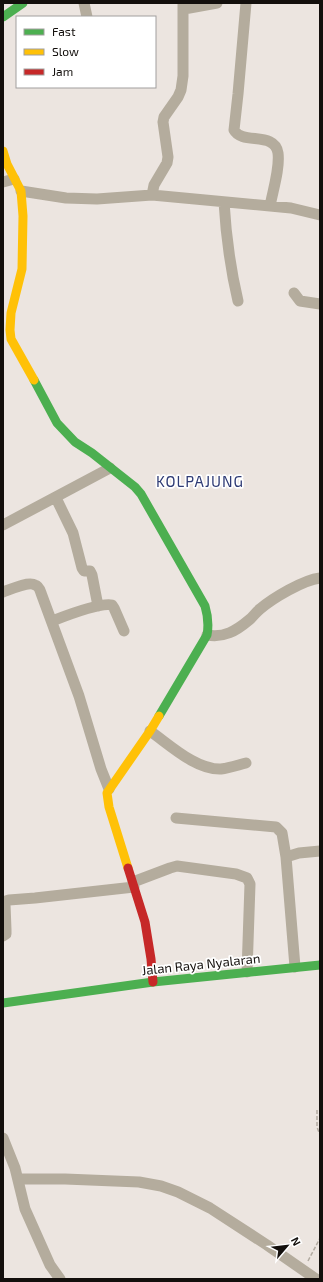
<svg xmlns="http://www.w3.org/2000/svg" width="323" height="1282" font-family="'Exo 2',sans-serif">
	<rect width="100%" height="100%" fill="#ece5e0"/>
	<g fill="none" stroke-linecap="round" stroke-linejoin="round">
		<path stroke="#b2aba1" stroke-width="1.5" stroke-dasharray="4 2" stroke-linecap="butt" d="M317,1110V1127L320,1135
			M308,1261L320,1238"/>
		<path stroke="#b4ac9d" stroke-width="11" d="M84,3L87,17
			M246,3L238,94L234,130C242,145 275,131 278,153C280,168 273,190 270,206
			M184,9L217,3
			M3,182L14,179
			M21,191L66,198L97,199L152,195L291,208L320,215
			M152,195L154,185L167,163L168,157L163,122L164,117L178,97L181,90L183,76V3
			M224,202C226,236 230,267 238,301
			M294,293L300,301L320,304
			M56,498L73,533L82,568L84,571H90L92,575L98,606
			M3,525L110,468
			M3,592C11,589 29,581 35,585C39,586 40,590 41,593L79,696L101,769L109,789
			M52,621C65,616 100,602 112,605L114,608L124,631
			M207,635C224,638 236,631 249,620C253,617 256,612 260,609C273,598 303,580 320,578
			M150,731C170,745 196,770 221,769C229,768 238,765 246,763
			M176,818L276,827L282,833L286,857
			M133,882L170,868L177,866L236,874L247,878L250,884L247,972
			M3,936L6,934V930L5,904L6,901L9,900L35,898L134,887
			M295,967L286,857L299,853L320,851
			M3,1138L15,1168L25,1209L50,1265L60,1279
			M18,1179H65L139,1182L161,1186L178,1192L210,1208L267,1245L316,1279"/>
		<path stroke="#4caf50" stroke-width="9" d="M3,17L23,3
			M34,380L57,423L75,442L92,453L135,487L141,494L205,606C208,616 209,624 207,635L159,716
			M3,1003L153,982L320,965"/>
		<path stroke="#ffc107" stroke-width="9" d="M3,151L7,164L21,191L23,216L22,269L11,313L10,330L11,339L34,380
			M128,868L109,807L107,793L150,731L159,716"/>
		<path stroke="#c62828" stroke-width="9" d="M128,868L145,922L151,959L153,982"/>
	</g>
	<g text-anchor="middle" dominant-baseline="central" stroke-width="3.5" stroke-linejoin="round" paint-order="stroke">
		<g font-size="13" fill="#130f0c" stroke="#fff">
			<text transform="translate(201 964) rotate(-6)">Jalan Raya Nyalaran</text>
		</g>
		<g font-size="15" letter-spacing="1" fill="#2e3a74" stroke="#fff">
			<text x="200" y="481">KOLPAJUNG</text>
		</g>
	</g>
	<rect width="323" height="1282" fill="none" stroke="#130f0c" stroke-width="8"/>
	<rect x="16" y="16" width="140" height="72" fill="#ffffff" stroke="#a19f9e"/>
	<rect x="24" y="29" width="20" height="6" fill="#4caf50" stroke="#a19f9e"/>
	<text x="52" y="36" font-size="12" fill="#130f0c">Fast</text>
	<rect x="24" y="49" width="20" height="6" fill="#ffc107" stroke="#a19f9e"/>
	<text x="52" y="56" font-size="12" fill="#130f0c">Slow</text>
	<rect x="24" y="69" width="20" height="6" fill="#c62828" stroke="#a19f9e"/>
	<text x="52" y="76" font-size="12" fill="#130f0c">Jam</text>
	<g transform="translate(287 1246) rotate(62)" stroke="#ffffff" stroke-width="3" paint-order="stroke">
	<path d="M0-3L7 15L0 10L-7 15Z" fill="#130f0c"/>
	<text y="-6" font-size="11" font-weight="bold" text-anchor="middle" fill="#130f0c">N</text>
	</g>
</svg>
